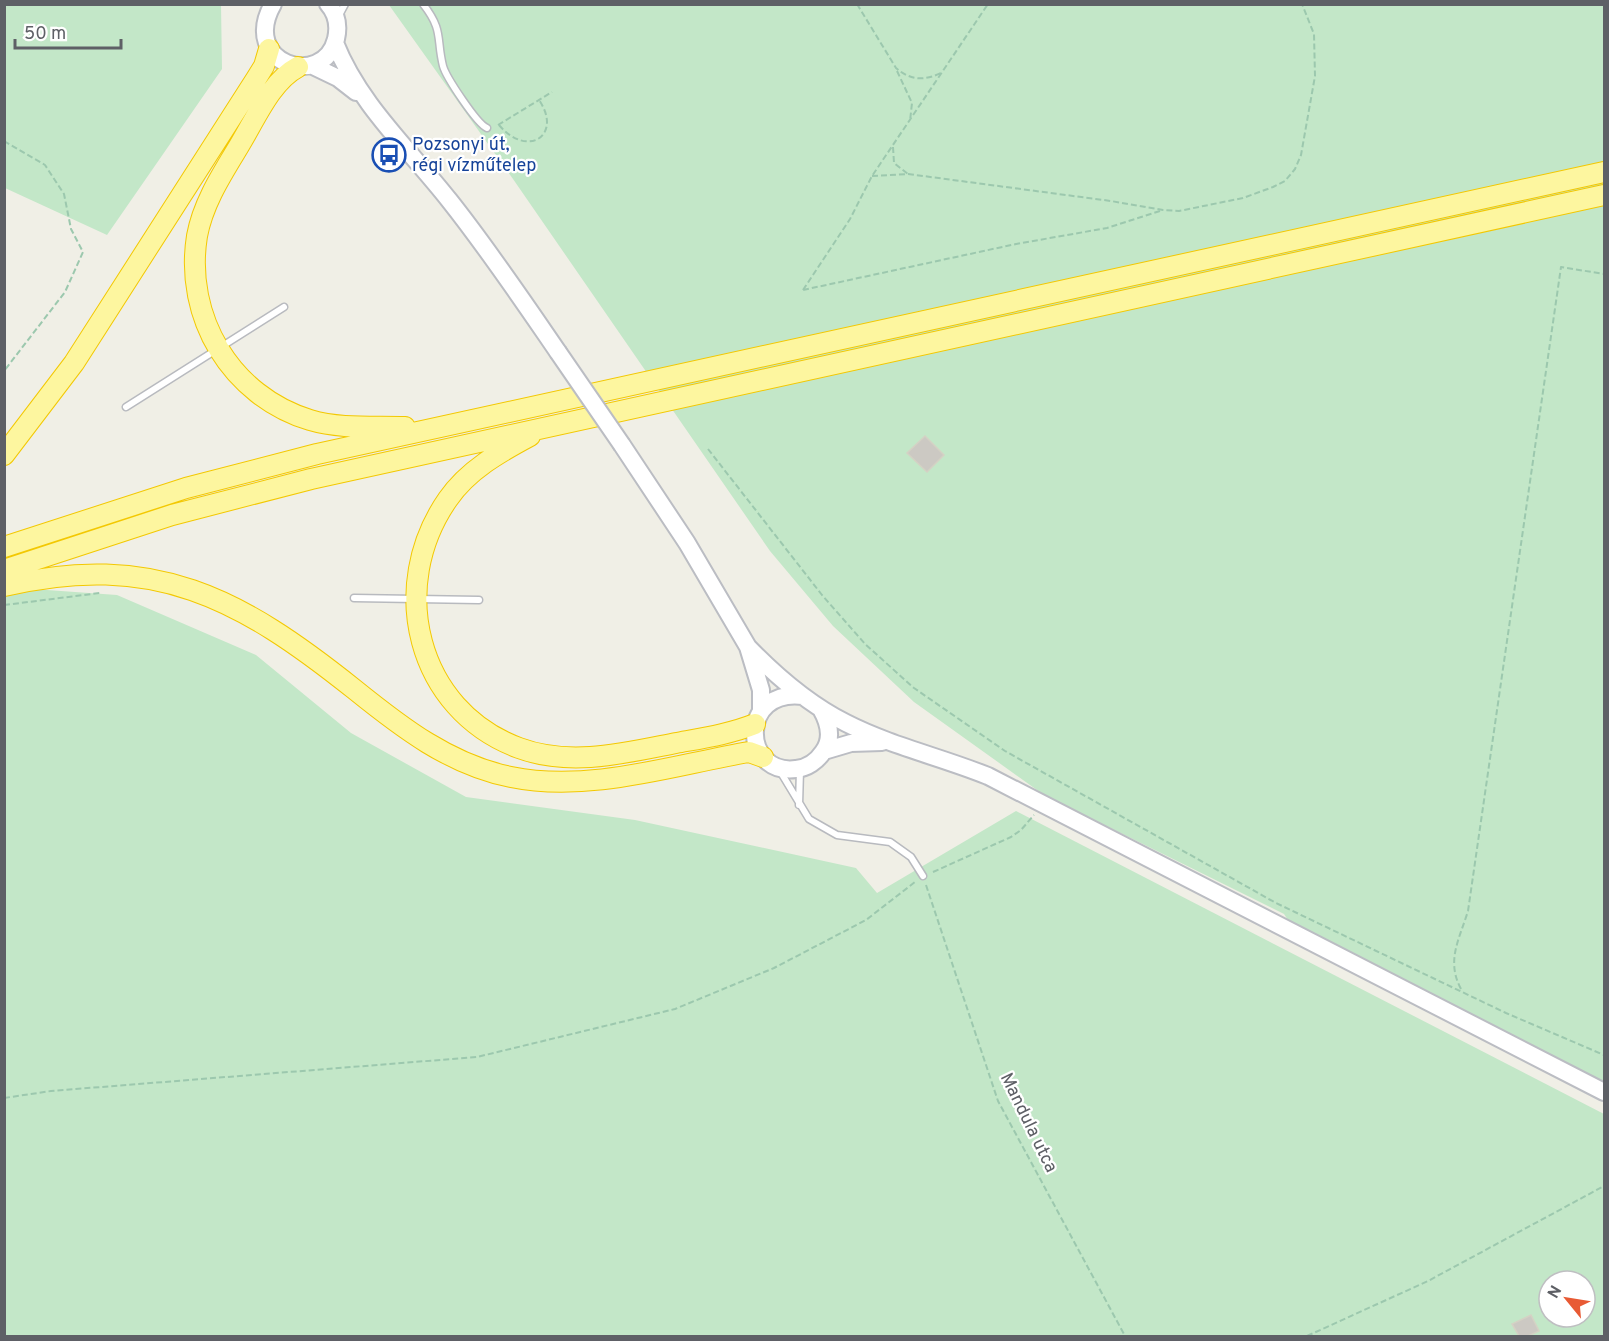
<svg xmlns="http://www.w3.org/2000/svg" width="1609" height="1341" font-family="Overpass,sans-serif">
	<rect width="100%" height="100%" fill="#f0efe6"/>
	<path fill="#c3e7c8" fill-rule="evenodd" d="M4,5H221L222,69L107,235L5,188Z
		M389,5H1604V1082L1292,926L1284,914L1044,795L914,702L833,626L770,551L513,179Z
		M33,589L117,595L256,655L351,733L466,797L635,820L856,868L877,893L1016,811L1604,1114V1336H5L4,597ZM1549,1281H1585V1317H1549Z"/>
	<path fill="#ccc9c3" stroke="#d4d2c4" stroke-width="1.5" d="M925,436L944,455L927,472L907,453Z
		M1531,1315L1539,1331L1528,1336H1519L1512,1324Z"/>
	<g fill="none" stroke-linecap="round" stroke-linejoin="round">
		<defs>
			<path id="service" d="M423,4C444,31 436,38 443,66C446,77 477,124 487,128
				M338,17L345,4
				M126,407L284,307
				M354,598L479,600
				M780,771L809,819L837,835L890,842L911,857L923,876
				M799,805L800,770"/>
			<path id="secondary" d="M273,4C239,64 323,90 336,39C339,26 337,14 328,4
				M335,43C359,104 409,149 449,200C488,249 523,301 558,352
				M311,65L338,78L356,92
				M622,445L687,543L748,647L761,690V711
				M748,647C777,677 808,704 846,723C891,746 941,757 988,776L1604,1092
				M803,696C738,688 742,776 796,769C807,768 817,761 823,752C833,739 829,723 821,709
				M824,751L851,743L882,742"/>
			<path id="trunk" d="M298,67C271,81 255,120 239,146C222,174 203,203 197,236C184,317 231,396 310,420C340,429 373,426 405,427
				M530,436C500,452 468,470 448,499C387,586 416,710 519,748C570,767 625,753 676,743C703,738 730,734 755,724
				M4,455L74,363L256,79L264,66L269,49
				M4,547L186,488L317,454L1604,172
				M4,570L172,515L311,479L1604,195
				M4,586C154,551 240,598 354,689C401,727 450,765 511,777C589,793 673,765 749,752L763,757"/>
		</defs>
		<use href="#service" stroke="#b8babf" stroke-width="9"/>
		<use href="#secondary" stroke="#bbbdc3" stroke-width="20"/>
		<use href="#trunk" stroke="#f3c802" stroke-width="22"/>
		<path stroke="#9cc8ae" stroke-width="2" stroke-dasharray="6 3" stroke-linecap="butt" d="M857,4L896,68C911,81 925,81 943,72
			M897,71L912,103L910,121
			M498,125L552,92
			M499,125C528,159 563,135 539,100
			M4,141L45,165L64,194L71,229L83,252L65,292L4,371
			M893,147L894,163L908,174
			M872,176L908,174L1111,201L1163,210L1179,211L1243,198L1273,187L1285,181L1295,169L1301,155L1315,76L1314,34L1302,4
			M803,290L1016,244L1107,228L1160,211
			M803,290L850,219L872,176L988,4
			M708,449L822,595L866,645L914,688L1005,751L1276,903L1506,1013L1604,1055
			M4,605L100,593
			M933,872L1011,837L1021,830L1034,815
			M926,885L998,1101L1125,1336
			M1461,989C1446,961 1459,940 1468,911L1561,267L1604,274
			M4,1098L51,1091L477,1057L675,1009L774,968L866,920L915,882
			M1307,1336L1428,1281L1604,1186"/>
		<use href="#service" stroke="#fff" stroke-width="6"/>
		<use href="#secondary" stroke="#fff" stroke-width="16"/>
		<use href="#trunk" stroke="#fdf69f" stroke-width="20"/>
		<defs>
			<path id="secondary-bridge" d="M558,352L622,445"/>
		</defs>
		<use href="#secondary-bridge" stroke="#bbbdc3" stroke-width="20" stroke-linecap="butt"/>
		<use href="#secondary-bridge" stroke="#fff" stroke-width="16"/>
	</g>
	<defs>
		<symbol id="bus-ring" viewBox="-11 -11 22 22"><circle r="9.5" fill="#fff" stroke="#1a4fb4" stroke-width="1.5"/><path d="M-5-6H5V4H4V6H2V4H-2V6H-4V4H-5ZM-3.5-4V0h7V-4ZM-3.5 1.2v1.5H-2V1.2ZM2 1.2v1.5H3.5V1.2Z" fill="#1a4fb4"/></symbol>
	</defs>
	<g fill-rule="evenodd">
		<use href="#bus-ring" x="370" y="136" width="38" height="38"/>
	</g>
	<g text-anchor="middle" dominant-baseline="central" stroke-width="4.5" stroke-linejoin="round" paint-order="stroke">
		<g font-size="18" fill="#164399" stroke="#fff" text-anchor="start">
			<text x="412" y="145">Pozsonyi út,<tspan x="412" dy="21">régi vízműtelep</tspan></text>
		</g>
		<g font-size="18" fill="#5e6066" stroke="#fff">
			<text transform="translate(1028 1123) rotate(64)">Mandula utca</text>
		</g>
	</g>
	<rect width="1609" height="1341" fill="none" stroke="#5e6066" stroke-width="12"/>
	<g transform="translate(1567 1299) rotate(300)"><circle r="28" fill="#ffffff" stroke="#bfbfc2" stroke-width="1.5"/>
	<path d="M0-4.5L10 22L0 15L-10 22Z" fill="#e85a34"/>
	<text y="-9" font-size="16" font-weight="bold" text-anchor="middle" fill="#5e6066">N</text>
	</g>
	<path d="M15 39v9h106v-9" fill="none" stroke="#5e6066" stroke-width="3"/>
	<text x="24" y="39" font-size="18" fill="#5e6066" stroke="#ffffff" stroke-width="4.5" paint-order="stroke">50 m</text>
</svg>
